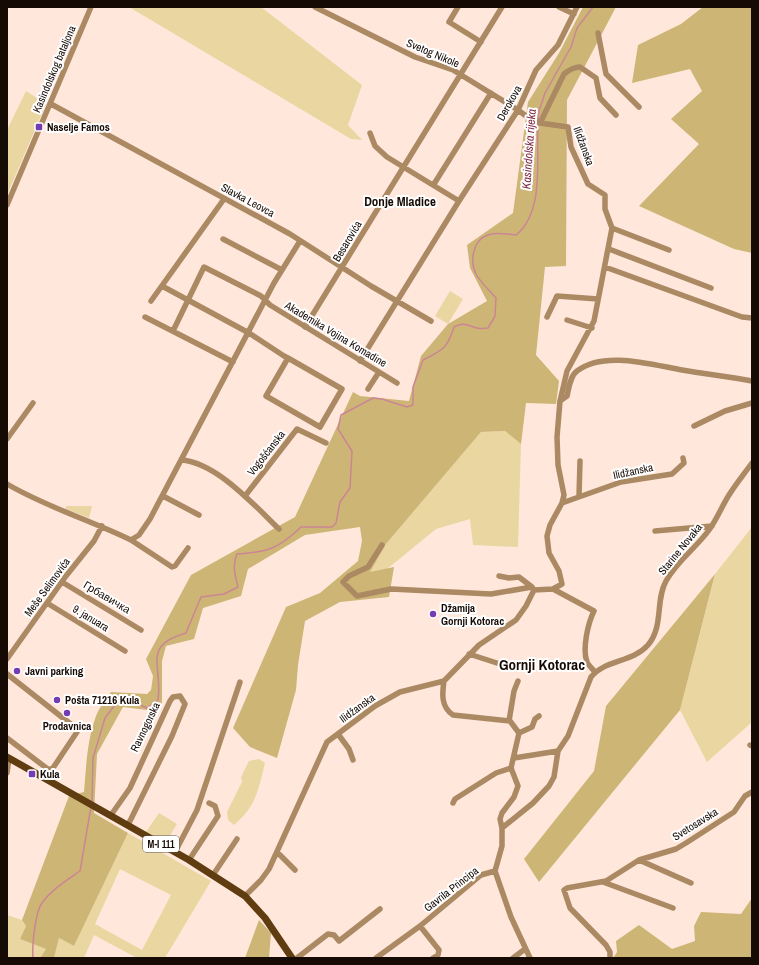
<svg xmlns="http://www.w3.org/2000/svg" width="759" height="965" font-family="'Archivo Narrow',sans-serif">
	<rect width="100%" height="100%" fill="#ffe7dc"/>
	<path fill="#ead6a0" fill-rule="evenodd" d="M129,7H261L362,85L348,125L362,140L351,139Z
		M26,91L46,104L7,195V130Z
		M450,291L463,299L448,324L435,316Z
		M505,431L521,444L518,547L473,545L470,519L436,529L387,569L369,573L386,544L481,432Z
		M66,506H92L89,518L66,509Z
		M752,527V722L707,762L680,710L715,574Z
		M259,759L265,763C258,790 257,805 234,825L228,820L227,812L242,782L241,777L249,761Z
		M159,813L177,824L166,842L146,832Z
		M128,833L211,881L165,958H137L94,935L84,958H54L59,938L74,946ZM120,869L171,895L142,950L95,924Z
		M7,915L22,920L26,926L20,939L46,949L40,958H7Z"/>
	<path fill="#cdb675" d="M583,7H616L567,100L566,266L545,267L536,355L559,381L556,404L526,403L521,444L505,431L481,432L386,544L370,572L394,567L389,597L340,602L305,621L298,665L296,690L277,758L250,747L233,728L286,607L320,593L358,561L362,541L360,527L305,535L248,569L241,596L203,608L194,639L166,646L162,661V705L147,710L123,707L97,754L94,813L128,833L74,946L59,938L54,958H40L46,949L20,939L26,926L22,920L69,796L84,792C86,768 87,742 95,719C98,709 105,700 111,692L147,694L151,690L153,676L146,659L191,575L295,517L353,392L360,396L409,401L421,356L448,324L487,301L470,268L467,245L513,213L528,102L559,53Z
		M703,7H752V253L734,249L639,206L699,144L671,119L702,91L690,69L632,83L638,45L681,24Z
		M715,574L680,710L539,882L524,859L594,771L606,706Z
		M752,898V958H613L617,952L616,941L639,925L672,949L695,941L694,926L701,912L741,914Z
		M259,920L271,933L269,958H245Z"/>
	<g fill="none" stroke-linecap="round" stroke-linejoin="round">
		<path stroke="#cb8595" stroke-width="1.5" d="M538,121L539,111L545,93L571,47L577,28L593,7
			M92,802L93,758L105,718L121,697L147,708L158,700C163,665 141,646 186,633L201,597L224,594L238,587C235,575 232,565 237,554C268,552 278,549 301,527H332L336,523L340,502L350,488L352,451L338,429L341,415L373,398L382,399L407,407L413,405V387L423,360C443,350 447,349 454,327C464,321 468,326 477,328C480,329 485,328 488,328L495,316L496,298C490,291 481,283 476,274C470,262 472,240 488,235C497,232 507,234 516,235C545,212 536,158 538,125
			M33,958C32,946 35,912 42,903C52,889 67,880 80,871L91,807"/>
		<path stroke="#ab8963" stroke-width="5.5" d="M458,7L449,22L481,42
			M559,7L574,14
			M598,33L606,74L639,107
			M51,104L290,234L371,286L431,321
			M540,123L564,74C569,70 574,67 580,67L596,78L600,98L616,115
			M370,133L375,146L387,157L459,201
			M434,184L491,93
			M7,205L91,7
			M612,228L669,250
			M223,239L282,270
			M609,249L711,288
			M605,267L742,317L752,318
			M162,286L249,333L284,356L288,358L342,389L320,427L266,396L288,358
			M151,301L224,199
			M145,317L233,362
			M547,317L557,296L598,299
			M567,320L592,328
			M305,327L502,7
			M173,331L204,267L261,296L270,305L397,383
			M360,361L459,201L518,110L536,70L558,45L577,7
			M368,389L379,372
			M560,401L567,396C569,388 570,376 577,371C604,350 653,365 682,370C706,374 729,377 752,381
			M694,426L725,411L752,403
			M7,439L33,403
			M181,460C216,462 255,506 279,529
			M7,484C46,507 90,520 131,540L139,535L150,519L274,283L300,241
			M163,496L199,515
			M245,496L297,429L326,443
			M579,496L580,461
			M562,503L621,482L672,474L684,463L683,458
			M655,531L712,526
			M131,540L172,567L175,566L188,548
			M382,545L368,567L349,576L343,582L357,596L391,589L491,594L532,587L534,590
			M499,576L509,578L519,577L532,587
			M62,582L141,630
			M553,589L594,611C588,623 582,649 587,662C588,665 593,669 595,672
			M47,603L125,651
			M469,654L500,664
			M7,659L66,576L94,541L102,526
			M7,674L77,729V732L53,768L49,770L7,738
			M444,681C442,694 441,707 453,715L510,721L519,733L511,768L518,786L514,797L502,813L500,819L502,828V846L495,871
			M509,721L514,691L518,681
			M519,733L532,727L535,719L539,716
			M338,734L349,749L353,760
			M750,745L752,746
			M514,758L558,751
			M7,773L9,758
			M453,803L455,799L496,773L511,768
			M111,815L130,788L170,701L173,697L180,696L185,704L172,736L128,825
			M502,828L533,803L549,786L554,777L558,751L568,736L591,677C606,659 632,663 648,645C664,626 655,601 666,581C677,561 696,548 709,530C717,519 722,506 729,495C736,484 744,474 752,463
			M175,852L197,810L240,682
			M277,852L295,870
			M189,860L218,816L215,806L209,803
			M639,860L691,883
			M495,871L511,917L530,958
			M213,875L237,839
			M603,882L673,908
			M245,896L261,880L269,869L327,742L375,706L400,692L444,681L479,645L516,620L526,606L534,590L553,589L562,584L559,571L549,553L547,536L550,525L562,503L564,495L558,465L557,437L560,401L567,371L594,321L612,228L605,209V195L588,184L571,147L568,127L540,123L530,119L518,110L453,70L415,57L315,7
			M420,926L439,950L438,955L433,958
			M297,958L328,934L334,935L339,941L380,909
			M376,958L420,926L481,875L495,871
			M513,958L525,949
			M610,958V952L606,945L570,908L564,890L567,888L606,881L639,860L676,849L686,843L734,812L745,796L752,792"/>
		<path stroke="#5f3d10" stroke-width="7" d="M7,757L189,860L245,896L265,918L292,958"/>
	</g>
	<g fill="#733cb3" stroke="#fff" stroke-width="1.5">
		<rect x="35" y="123" width="8" height="8" rx="2"/>
		<circle cx="433" cy="614" r="4"/>
		<circle cx="17" cy="671" r="4"/>
		<circle cx="57" cy="700" r="4"/>
		<circle cx="67" cy="713" r="4"/>
		<rect x="28" y="770" width="8" height="8" rx="2"/>
	</g>
	<g text-anchor="middle" dominant-baseline="central" stroke-width="4" stroke-linejoin="round" paint-order="stroke">
		<rect fill="#fff" stroke="#5c5450" stroke-width="1" x="143" y="836" width="36" height="16" rx="3"/>
		<g font-size="10" font-weight="bold" fill="#160a05">
			<text x="161" y="844">M-I 111</text>
		</g>
		<g font-size="11" fill="#160a05" stroke="#fff">
			<text transform="translate(433 53) rotate(23)">Svetog Nikole</text>
			<text transform="translate(54 69) rotate(-67)">Kasindolskog bataljona</text>
			<text transform="translate(509 103) rotate(-61)">Derokova</text>
			<text transform="translate(584 146) rotate(70)">Ilidžanska</text>
			<text transform="translate(248 200) rotate(28)">Slavka Leovca</text>
			<text transform="translate(347 241) rotate(-59)">Besarovića</text>
			<text transform="translate(336 334) rotate(31)">Akademika Vojina Komadine</text>
			<text transform="translate(266 453) rotate(-52)">Vogošćanska</text>
			<text transform="translate(633 471) rotate(-12)">Ilidžanska</text>
			<text transform="translate(680 549) rotate(-51)">Starine Novaka</text>
			<text transform="translate(47 587) rotate(-54)">Meše Selimovića</text>
			<text transform="translate(107 597) rotate(31)">Грбавичка</text>
			<text transform="translate(91 618) rotate(31)">9. januara</text>
			<text transform="translate(357 708) rotate(-36)">Ilidžanska</text>
			<text transform="translate(145 727) rotate(-64)">Ravnogorska</text>
			<text transform="translate(695 824) rotate(-32)">Svetosavska</text>
			<text transform="translate(451 889) rotate(-38)">Gavrila Principa</text>
		</g>
		<g font-size="11" font-weight="bold" fill="#160a05" stroke="#fff" text-anchor="start">
			<text x="47" y="127">Naselje Famos</text>
			<text x="441" y="608">Džamija<tspan x="441" dy="13">Gornji Kotorac</tspan></text>
			<text x="25" y="671">Javni parking</text>
			<text x="65" y="700">Pošta 71216 Kula</text>
			<text x="67" y="726" text-anchor="middle">Prodavnica</text>
			<text x="40" y="774">Kula</text>
		</g>
		<g font-size="12" font-style="italic" fill="#812c46" stroke="#fff">
			<text transform="translate(529 149) rotate(-86)">Kasindolska rijeka</text>
		</g>
		<g font-size="13" font-weight="bold" fill="#160a05" stroke="#fff">
			<text x="400" y="201">Donje Mladice</text>
		</g>
		<g font-size="15" font-weight="bold" fill="#160a05" stroke="#fff">
			<text x="542" y="664">Gornji Kotorac</text>
		</g>
	</g>
	<rect width="759" height="965" fill="none" stroke="#160a05" stroke-width="16"/>
</svg>
